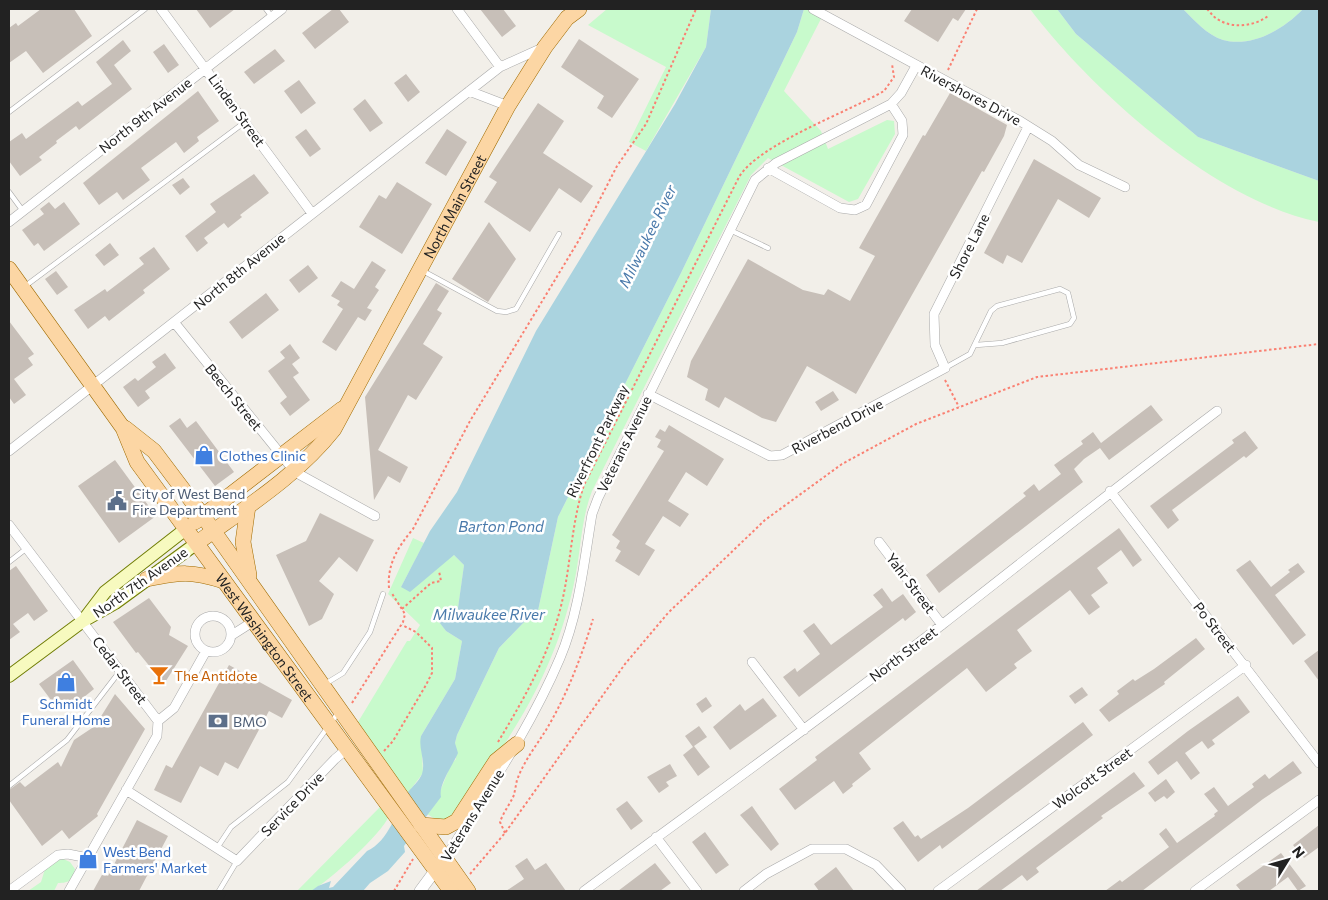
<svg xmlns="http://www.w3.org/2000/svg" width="1328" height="900" font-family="Commissioner,sans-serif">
	<rect width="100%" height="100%" fill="#f2efe9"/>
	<path fill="#c8facc" d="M607,9H711L706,47L646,151L629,142L666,67L588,25Z
		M804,9H826L784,91L821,131L828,149L887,120L894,121L895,134L858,199L849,202L768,158L751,175L592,491C580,522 581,555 573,588C558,654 531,706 492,763C478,784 466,807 444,820H437L427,814L435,804L451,764L456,759L455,743L457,735L499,648L526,620H536L558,517L681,273L797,32Z
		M1030,9H1057L1076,34L1198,137L1319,181V222C1215,201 1093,92 1030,9Z
		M1183,9H1303C1284,29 1252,48 1223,40C1207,35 1194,20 1183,9Z
		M413,538L424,543L401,587L454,555L464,565L457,616L434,614L446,631L462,641L455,679L421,736L423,773L408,793L358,722L407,641H410L420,625L388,594Z
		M381,806L389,816C380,836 332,878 313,890C309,892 302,891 297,891Z
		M59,857L70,862L75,869C72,880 70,883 58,883L54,891H28L41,882L45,869Z"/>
	<path fill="#aad3df" d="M711,9H804L797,32L681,273L558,517L536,620H526L499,648L457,735L455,743L458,753C453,765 438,785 441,797L404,846L405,852L388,871L370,883L363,891H311L318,886L331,881L329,888L333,887L367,851C389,841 396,812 408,792C413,786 419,781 422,774C426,761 418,749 421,736L455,679L462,641L446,631L433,614L457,615L464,565L454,555L410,592L401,587L430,531L457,492L536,331L675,104L706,47Z
		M1057,9H1183C1194,20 1207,35 1223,40C1252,48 1284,29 1303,9H1319V181L1198,137L1076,34Z"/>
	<path fill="#c7bfb8" d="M41,9H74L92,36L43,73L26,51L9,63V28L16,23L18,26Z
		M196,9H235L210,28Z
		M333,9H339L349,22L315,49L302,33Z
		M480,9H503L516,26L502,37Z
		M912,9H966L958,21L953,18L938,42L904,21Z
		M579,39L639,79L612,118L597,108L604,96L561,67Z
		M123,40L131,51L114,65L132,89L79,130L76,126L56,141L57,143L39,157L42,160L20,176L9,161V142L22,133L26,139L78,101L82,106L112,84L96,62Z
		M164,44L179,65L168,73L153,52Z
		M275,49L285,61L254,84L244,72Z
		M406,74L420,92L408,102L394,83Z
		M299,80L316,103L301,114L284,91Z
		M198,91L219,121L197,137L199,141L184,153L176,142L141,168L150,180L123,200L117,192L99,205L83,183Z
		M950,93L1007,125L1004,136L984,172L982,171L856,394L807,366L776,422L762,418L725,397L719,408L705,400L708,389L687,377L691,361L748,259L803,290L824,295L828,289L850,301L875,256L859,248L923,135L925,136Z
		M365,99L383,123L370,132L353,109Z
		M538,103L564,121L543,153L593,186L581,203L559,188L530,232L484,202L497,182L489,177Z
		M306,129L321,149L310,157L295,137Z
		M447,129L467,142L446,176L425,163Z
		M1034,159L1101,198L1089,218L1058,199L1022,263L1007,255L1003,264L984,253Z
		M254,174L269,193L240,215L242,217L228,228L224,223L204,238L208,243L197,252L185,236L216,212L210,204Z
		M183,178L190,187L180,195L172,185Z
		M397,182L432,204L402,254L359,227L379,195L386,199Z
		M49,202L55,209L64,202L80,224L44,251L38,243L34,246L22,230L44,214L40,209Z
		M489,222L516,259L488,302L452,279Z
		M110,243L119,255L104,266L95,255Z
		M154,247L170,269L143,290L145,293L109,321L105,316L88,329L74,310L105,289L107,292L144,264L139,258Z
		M372,261L386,270L375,287L379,290L367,308L372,310L365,321L358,317L336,351L322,342L343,309L337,305L340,301L331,296L341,281L354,289Z
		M308,265L318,278L299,293L289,280Z
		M56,271L68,287L57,295L45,279Z
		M436,283L449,291L437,310L442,313L423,344L443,357L416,400L408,395L378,450L408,467L400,483L388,476L374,500L365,397Z
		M266,293L279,310L242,339L229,322Z
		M9,321L34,354L28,358L33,365L14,379L26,395L14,404L9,397Z
		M290,344L300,358L292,364L299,373L293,377L310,400L290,416L280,403L287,397L268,371L285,358L280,352Z
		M165,353L176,368L145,391L150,398L138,407L123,387L135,378L138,381L156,367L152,362Z
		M833,391L839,400L821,411L815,402Z
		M1151,405L1163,420L1109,460L1100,448L1084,459L1074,469L1083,482L939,593L926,575L1026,496L1023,493L1034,484L1039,491L1061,474L1054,465L1083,444L1081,441L1093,432L1101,443Z
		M180,418L187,428L196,421L234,472L215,486L169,426Z
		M669,425L724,459L707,486L686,472L668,501L689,514L680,527L663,516L645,544L655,550L639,576L615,561L621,551L616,548L620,541L612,535L664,451L657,447L661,440L655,437L660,429L665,432Z
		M1245,431L1258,448L1246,458L1244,456L1172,510L1179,520L1168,529L1150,506L1234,443L1232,440Z
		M115,460L156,516L119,543L78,486Z
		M320,513L374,540L357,572L339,557L319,581L334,594L322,619L309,626L276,555L306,541Z
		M1119,528L1142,560L1133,567L1121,550L1097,568L1108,583L1091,595L1100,607L1089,615L1070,590L1017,630L1032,651L1014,664L1017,668L986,692L967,668L859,753L871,769L852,784L853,786L843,794L834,781L795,810L779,789L817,760L815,757Z
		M1250,560L1271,587L1290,572L1288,570L1298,563L1305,572L1275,595L1306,635L1293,645L1236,570Z
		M16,566L48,611L34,621L28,613L13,624L20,632L9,640V571Z
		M882,588L892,602L903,594L916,612L905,621L903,618L799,697L783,677L795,668L797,672L820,654L803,631L814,623L831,645L883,607L873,595Z
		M149,598L171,627L169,635L188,646L164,684L138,652L136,653L113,622Z
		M1196,638L1205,649L1164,682L1165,684L1109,722L1099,710L1119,694L1117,691L1133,679L1135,681L1154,669Z
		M1319,650V681L1304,661Z
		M73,660L94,689L74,705L72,702L67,706L65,702L57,708L39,684Z
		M229,665L292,700L282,718L269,711L238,769L225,762L218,776L200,766L181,803L154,790L166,765L172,768Z
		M1082,687L1088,695L1075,704L1069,696Z
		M115,694L145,729L97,814L98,816L69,839L62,830L42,846L9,800V790L20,782L25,787L58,762L61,767L74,740L95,726Z
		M1238,696L1250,712L1212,740L1215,744L1208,749L1202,741L1185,753L1200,773L1191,780L1177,761L1158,775L1148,762L1188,731Z
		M706,697L712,706L702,713L696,704Z
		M763,698L777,716L730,750L713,727L740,704L745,711Z
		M1083,722L1093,735L942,849L940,845L918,862L893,828L903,821L915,837L918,835L921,839L968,808Z
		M699,726L707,737L694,746L710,767L698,776L683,755L693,747L685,736Z
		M1293,761L1302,773L1263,799L1142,891H1105L1120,880L1122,882L1169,847L1159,834L1166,828L1177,843L1215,816L1214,814L1218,811L1204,794L1214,787L1228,806L1254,787L1252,784L1265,774L1269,779Z
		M670,764L677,776L666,782L669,786L659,793L647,777Z
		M1134,772L1145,786L1101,816L1103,818L1036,868L1039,872L1027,881L1022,875L1000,891H976Z
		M1166,779L1175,792L1167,799L1164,796L1155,802L1148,793Z
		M627,801L643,821L631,830L616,809Z
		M752,806L779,844L771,851L740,815Z
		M137,820L168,836L139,891H93L103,873L108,876Z
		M1319,825V847L1304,858L1293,845Z
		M705,832L729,865L716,874L692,842Z
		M1281,853L1306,886L1298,891L1288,877L1269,891H1241L1236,885Z
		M527,858L535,870L546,863L566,891H506L524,879L515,866Z
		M655,863L671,883L660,891H618Z
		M836,867L854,891H819L814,884Z"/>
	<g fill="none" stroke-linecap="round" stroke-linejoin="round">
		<defs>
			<path id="service" d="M266,9L272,17
				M9,112L145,9
				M9,192L23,211
				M730,230L768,248
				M423,271L497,311L506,312L516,309L559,234
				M24,287L245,122
				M945,368L970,354L991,311L997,306L1060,289L1068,293L1074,318L1070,324L1002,343L976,345
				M9,562L27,548
				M325,684L343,673L370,632L383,594
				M9,786L67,740L120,671
				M217,848L231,827L288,782L338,713
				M219,891L237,861"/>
			<path id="minor" d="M161,9L311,212
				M457,9L500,67
				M813,9L1020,121L1052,141L1079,165L1125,187
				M469,91L508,106
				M768,168L840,208L855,210L866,205L903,135L902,121L891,104
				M9,222L282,9
				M174,322L295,472L375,516
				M648,394L770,456L782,455L945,368L935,345L934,314L1028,127
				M9,451L500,67L542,48
				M1110,491L1319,763
				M9,525L158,721
				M879,542L942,625
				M195 634a18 18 0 1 1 36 0a18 18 0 1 1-36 0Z
				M232,635L254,621
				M752,662L804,730
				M126,790L237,861L335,759L348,748
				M656,837L697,891
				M445,859C485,794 530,729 560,658C579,613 584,562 592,514L598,498L755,180L776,163L891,104L901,93L916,66
				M9,891L58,855L68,854L88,858
				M69,891L157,736L158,721L174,708L206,651
				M584,891C703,803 825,716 943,624C1034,553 1124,481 1217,411
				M744,891L766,874L812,849H846L876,865L901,891
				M938,891L1246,665
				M1195,891L1319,800"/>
			<path id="tertiary" d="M420,891L440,864"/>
			<path id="secondary" d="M86,617L105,592L187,528
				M9,676L83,621L115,603L197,543"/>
			<g id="primary">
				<path id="s1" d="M9,269L123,428L137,462L451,891"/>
				<path d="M125,428L154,451L203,516L468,891"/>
				<path d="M248,506L243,542L249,575"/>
				<path d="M195,522L342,409"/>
				<path id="s2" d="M197,543C245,508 297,476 334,429L508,106L545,47L567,18L579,9"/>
				<path d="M147,579C182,572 190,571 224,581"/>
				<path d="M421,825L446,827L457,821L496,761L517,744"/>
			</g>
		</defs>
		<use href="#service" stroke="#a9a9a9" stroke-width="5.5"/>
		<use href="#minor" stroke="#a9a9a9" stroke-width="10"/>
		<use href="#tertiary" stroke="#a9a9a9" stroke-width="12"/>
		<use href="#secondary" stroke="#707d05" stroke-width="14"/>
		<use href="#primary" stroke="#a06b00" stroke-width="16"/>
		<path stroke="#fa8072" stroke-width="2" stroke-dasharray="2.5 2.5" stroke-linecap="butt" d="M1207,9C1211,13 1214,18 1219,20C1233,29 1257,26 1269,15
			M948,70L977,9
			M945,380L959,407
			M389,588C387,564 398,547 413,529L470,421L579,240L617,166L646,124L696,9
			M402,609L431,583L441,581L439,571
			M352,703L403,622L405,614L391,592
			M498,742C524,699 549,655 561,606C571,566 571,524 584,485L739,177C759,144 848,112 884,91L894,77L892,64
			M384,751L393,741L426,685L432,673V648L416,632L402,625
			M505,833L500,822C503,813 510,804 514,795C515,790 516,785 517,780C524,761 536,746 546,730C567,695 581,658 593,619
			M470,874L505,833L625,664L668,613L765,520L842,464L916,424L1037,377L1319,344
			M394,891L413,859"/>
		<use href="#service" stroke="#fff" stroke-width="4.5"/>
		<use href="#minor" stroke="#fff" stroke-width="9"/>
		<use href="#tertiary" stroke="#fff" stroke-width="11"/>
		<use href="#secondary" stroke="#f7fabf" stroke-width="12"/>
		<use href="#primary" stroke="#fcd6a4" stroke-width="15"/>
	</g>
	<defs>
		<symbol id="shop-bare" viewBox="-9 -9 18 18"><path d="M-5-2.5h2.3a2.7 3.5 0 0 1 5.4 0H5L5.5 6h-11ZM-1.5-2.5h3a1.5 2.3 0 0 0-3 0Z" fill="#3f7fe0" stroke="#fff" stroke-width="2.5" paint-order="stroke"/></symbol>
		<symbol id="civic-bare" viewBox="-9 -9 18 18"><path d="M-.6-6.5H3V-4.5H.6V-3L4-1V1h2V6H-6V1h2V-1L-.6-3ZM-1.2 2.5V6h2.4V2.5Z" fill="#5c6f8a" stroke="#fff" stroke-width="2.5" paint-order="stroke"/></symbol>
		<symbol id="bar-bare" viewBox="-9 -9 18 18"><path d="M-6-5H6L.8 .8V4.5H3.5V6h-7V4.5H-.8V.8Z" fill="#e8710a" stroke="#fff" stroke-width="2.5" paint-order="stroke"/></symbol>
		<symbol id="bank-bare" viewBox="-9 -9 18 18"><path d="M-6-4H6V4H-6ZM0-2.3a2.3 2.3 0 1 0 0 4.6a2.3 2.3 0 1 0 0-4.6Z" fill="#5c6f8a" stroke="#fff" stroke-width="2.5" paint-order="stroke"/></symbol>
	</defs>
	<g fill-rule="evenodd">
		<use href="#shop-bare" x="190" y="441" width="28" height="28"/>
		<use href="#civic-bare" x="103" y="487" width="28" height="28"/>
		<use href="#bar-bare" x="145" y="661" width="28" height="28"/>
		<use href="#shop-bare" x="52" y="668" width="28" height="28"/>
		<use href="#bank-bare" x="204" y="707" width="28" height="28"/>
		<use href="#shop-bare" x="74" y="845" width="28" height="28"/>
	</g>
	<g text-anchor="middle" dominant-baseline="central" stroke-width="5" stroke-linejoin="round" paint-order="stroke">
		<g font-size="14" fill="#222" stroke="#fff">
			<text transform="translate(971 95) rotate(28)">Rivershores Drive</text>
			<text transform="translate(237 110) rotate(54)">Linden Street</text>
			<text transform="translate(145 115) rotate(-38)">North 9th Avenue</text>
			<text stroke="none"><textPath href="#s2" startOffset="432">North Main Street</textPath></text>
			<text transform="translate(969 246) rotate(-63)">Shore Lane</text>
			<text transform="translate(239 271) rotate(-39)">North 8th Avenue</text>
			<text transform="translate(234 397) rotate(51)">Beech Street</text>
			<text transform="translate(837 426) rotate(-28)">Riverbend Drive</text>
			<text transform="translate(597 441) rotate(-64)">Riverfront Parkway</text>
			<text transform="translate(624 444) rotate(-64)">Veterans Avenue</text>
			<text transform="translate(140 582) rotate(-35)">North 7th Avenue</text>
			<text transform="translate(911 583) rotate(53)">Yahr Street</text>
			<text transform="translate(1215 627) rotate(52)">Po Street</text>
			<text stroke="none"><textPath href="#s1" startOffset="449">West Washington Street</textPath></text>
			<text transform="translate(903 654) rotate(-37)">North Street</text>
			<text transform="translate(120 670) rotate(53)">Cedar Street</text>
			<text transform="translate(1092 778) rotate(-36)">Wolcott Street</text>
			<text transform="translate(292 804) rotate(-46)">Service Drive</text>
			<text transform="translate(472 815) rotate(-58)">Veterans Avenue</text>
		</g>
		<g font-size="14" fill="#366cbe" stroke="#fff" text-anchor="start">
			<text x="219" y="455">Clothes Clinic</text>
			<text x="66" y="703" text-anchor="middle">Schmidt<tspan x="66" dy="16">Funeral Home</tspan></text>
			<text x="103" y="851">West Bend<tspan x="103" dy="16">Farmers' Market</tspan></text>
		</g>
		<g font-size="14" fill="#4e5e75" stroke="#fff" text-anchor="start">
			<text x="132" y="493">City of West Bend<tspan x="132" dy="16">Fire Department</tspan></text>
			<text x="233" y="721">BMO</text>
		</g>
		<g font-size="14" fill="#c56008" stroke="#fff" text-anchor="start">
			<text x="174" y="675">The Antidote</text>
		</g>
		<g font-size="15" font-style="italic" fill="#4a7aab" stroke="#fff">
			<text transform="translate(647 236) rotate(-64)">Milwaukee River</text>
			<text x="501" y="526">Barton Pond</text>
			<text x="489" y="614">Milwaukee River</text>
		</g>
	</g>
	<rect width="1328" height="900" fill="none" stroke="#222222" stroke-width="20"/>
	<g transform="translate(1288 860) rotate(53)" stroke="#ffffff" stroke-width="4" paint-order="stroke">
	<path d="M0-4L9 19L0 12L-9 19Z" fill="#222222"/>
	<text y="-8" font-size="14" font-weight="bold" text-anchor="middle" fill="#222222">N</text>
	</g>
</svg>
